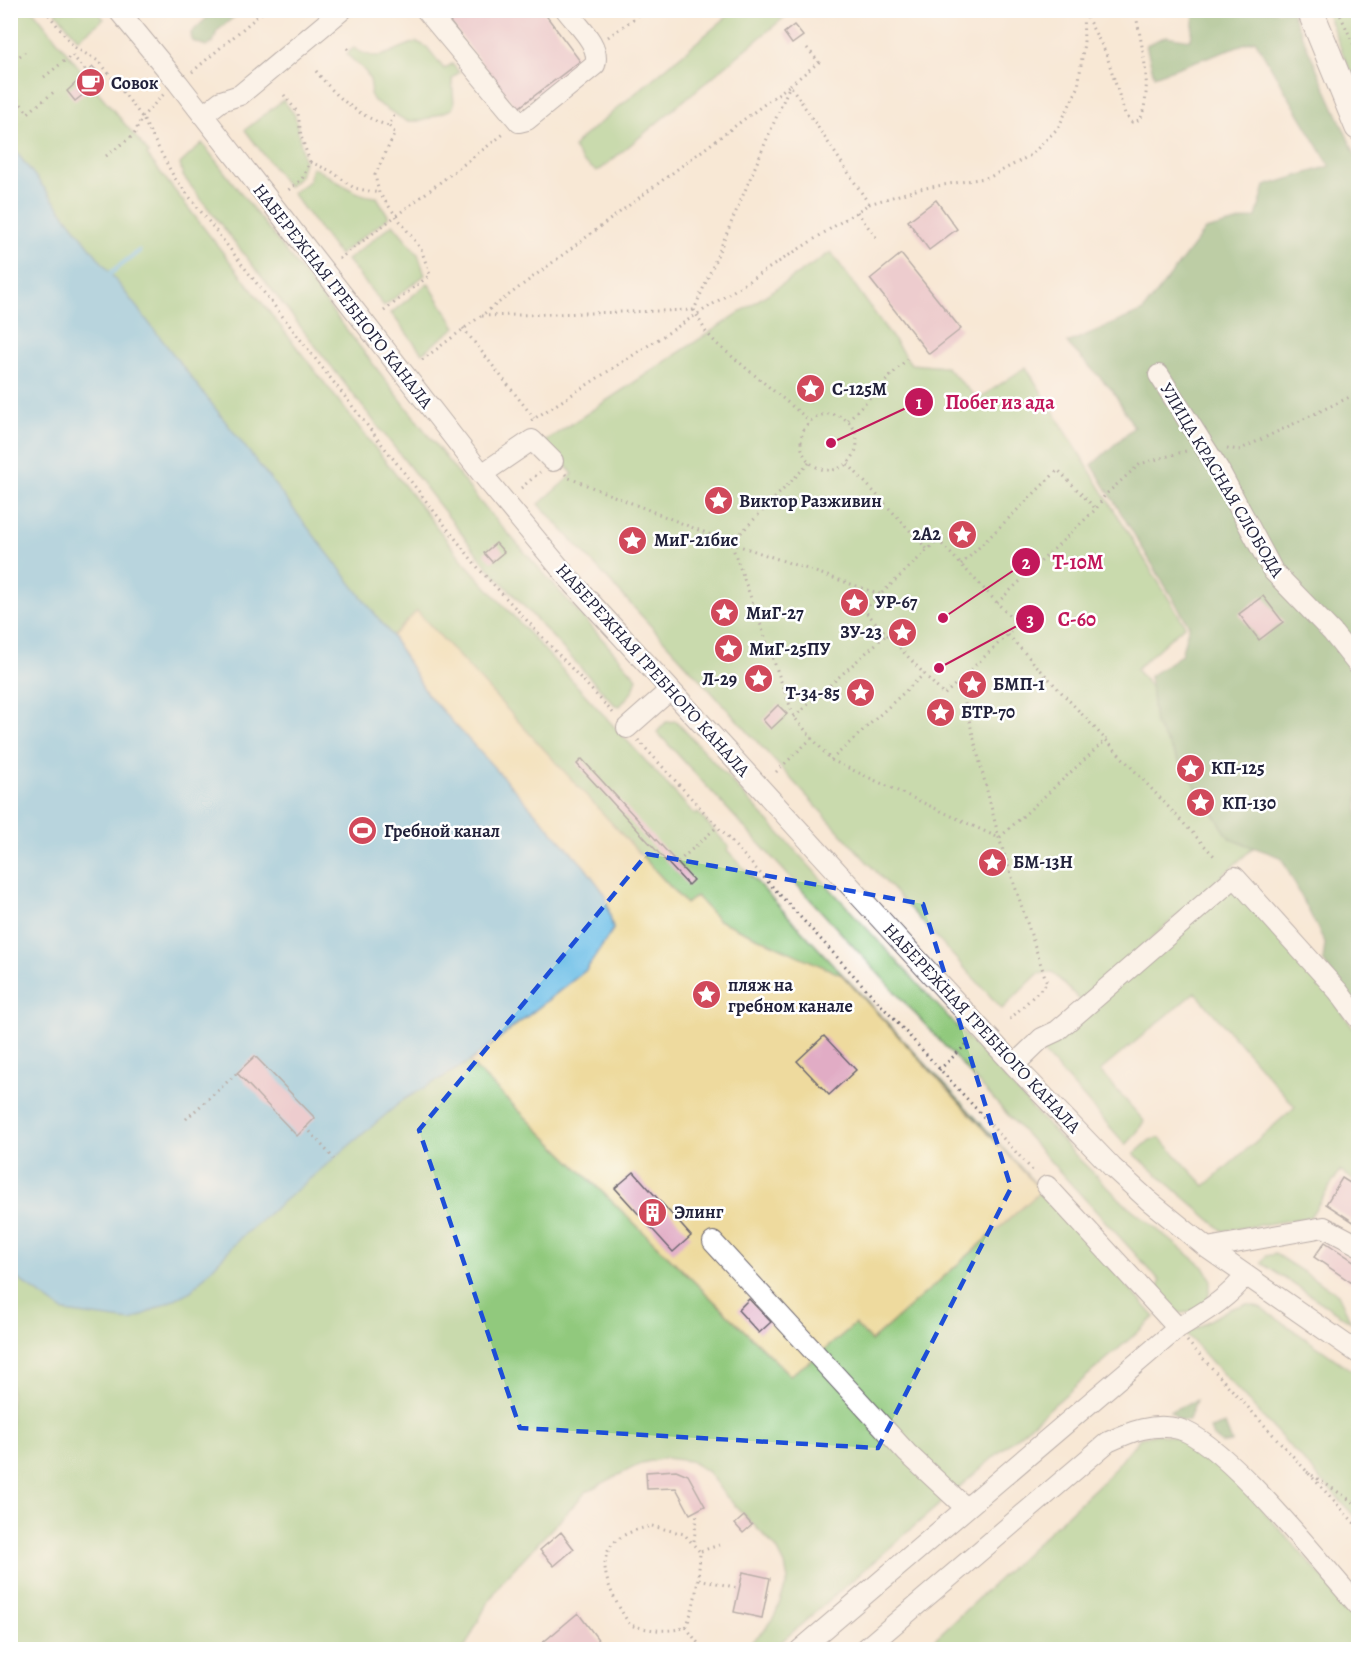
<svg xmlns="http://www.w3.org/2000/svg" width="1369" height="1660" font-family="Alegreya,serif">
	<rect width="100%" height="100%" fill="#fff"/>
	<filter id="ink" filterUnits="userSpaceOnUse"><feTurbulence type="fractalNoise" baseFrequency=".0167" numOctaves="2"/><feDisplacementMap in="SourceGraphic" scale="12" xChannelSelector="R" yChannelSelector="G"/><feConvolveMatrix kernelMatrix="1 2 1 2 8 2 1 2 1" color-interpolation-filters="sRGB"/></filter>
	<filter id="wash" filterUnits="userSpaceOnUse"><feTurbulence type="fractalNoise" baseFrequency=".008" numOctaves="4" result="noise"/><feDisplacementMap in="SourceGraphic" scale="24" xChannelSelector="R" yChannelSelector="G"/><feGaussianBlur stdDeviation="1.35" result="paint"/><feColorMatrix in="noise" values="0 0 0 0 0 0 0 0 0 0 0 0 0 0 0 0 0 1.4 0 .05"/><feComposite in="paint" operator="in"/></filter>
	<g filter="url(#wash)">
		<rect width="100%" height="100%" fill="#f8e8d5"/>
		<path fill="#91c97d" stroke="#5a765c" stroke-width="1.5" d="M33,10L84,74L93,67L103,79L94,87L149,153L147,155L464,562L695,815L698,813L729,847L727,850L998,1142L1155,1317L773,1649H744L766,1628L775,1615L788,1580L785,1565L777,1549L724,1494L708,1472L690,1461L665,1458L642,1463L587,1491L504,1579L487,1604L464,1649L11,1650L10,11Z
			M55,11H97L104,19L78,39Z
			M734,11H792L601,169L596,171L582,161L574,148L577,142Z
			M1326,11H1358V91Z
			M417,42L427,47L444,69L452,64L459,72L452,79L454,104L452,109L422,121H406L374,101L370,94C375,74 359,66 346,54L354,48C381,66 390,49 417,42Z
			M283,100L295,115L304,162L300,176L288,187L245,130Z
			M202,143L480,502L637,678L633,691L620,706L615,705L486,565L183,176L180,164Z
			M312,167C334,177 352,196 377,197L389,217L339,255L292,193L309,181Z
			M393,224L418,254L425,275L384,306L347,260Z
			M831,252L911,364L946,367L978,399L1026,367L1185,625L1136,669L1270,833L1081,1001L1052,972L1038,974L1002,1009L539,504L573,474L544,442Z
			M428,283L456,327L422,353L391,313Z
			M676,721L1078,1158L1123,1202L1204,1267L1211,1279L1208,1300C1184,1317 1178,1319 1157,1296L1160,1281L657,732L666,722Z
			M1234,884L1327,991L1358,1035V1183L1340,1171L1310,1217L1223,1231L1134,1154L1150,1140L1160,1138L1205,1186L1295,1107L1195,992L1100,1071L1144,1121L1136,1134L1126,1145L1042,1051Z
			M1275,1254L1338,1294L1351,1322L1261,1263L1266,1256Z
			M1247,1304L1260,1307L1358,1375V1520L1186,1334L1229,1309Z
			M1158,1434L1182,1439L1203,1449L1259,1506L1358,1617V1649L923,1650L1105,1479L1140,1438Z"/>
		<path fill="#74ad6c" stroke="#4b6854" stroke-width="1.5" d="M214,11V10L253,11L246,16L239,13L217,31L213,43L206,46L192,41L191,33Z
			M1199,11H1291L1358,161V1010L1323,961L1325,943L1281,857L1230,839L1155,724L1150,676L1181,655L1189,625L1092,465L1134,427L1113,391L1067,343L1143,311L1205,230L1256,217L1265,186L1330,166L1255,40L1154,76L1146,45L1166,36L1191,40L1194,14Z
			M1196,1400L1189,1420H1180L1170,1411Z
			M1225,1424L1232,1442L1222,1444L1213,1437L1210,1429Z"/>
		<path fill="#eeda9e" stroke="#887e6c" stroke-width="1.5" d="M417,611L686,904L696,896L718,920L842,975L1041,1191L871,1341L855,1324L815,1358L790,1375L469,1062L586,970L613,929L605,894L584,866L427,694L392,636Z"/>
		<path fill="#6abde6" stroke="#467090" stroke-width="1.5" d="M10,144L392,636L427,694L584,866L605,894L613,929L586,970L469,1062L403,1100L241,1237L191,1291L131,1321L65,1312L11,1274Z"/>
		<g fill="none" stroke-linecap="round" stroke-linejoin="round">
			<path stroke="#6abde6" stroke-width="5" d="M107,276L139,251"/>
		</g>
		<g id="blocks">
			<path fill="#e1acc5" d="M441,10H542L580,61L517,109Z
				M794,25L803,36L792,44L784,33Z
				M93,67L103,79L75,101L67,91Z
				M936,200L957,229L929,250L908,221Z
				M901,254L961,329L929,354L870,279Z
				M496,543L504,552L492,562L484,553Z
				M1263,596L1283,622L1259,640L1239,614Z
				M778,705L787,714L771,729L763,720Z
				M582,759L693,880L688,885L577,764Z
				M824,1036L856,1070L829,1095L797,1061Z
				M255,1056L315,1118L297,1136L237,1073Z
				M634,1172L691,1236L673,1252L615,1188Z
				M1342,1178L1358,1188V1225L1326,1204Z
				M1325,1242L1358,1264V1287L1314,1257Z
				M749,1299L771,1322L759,1333L738,1310Z
				M676,1470L688,1475L705,1506L690,1514L676,1488L647,1489L646,1472Z
				M744,1516L752,1525L743,1533L735,1524Z
				M561,1532L574,1549L554,1566L540,1550Z
				M743,1572L770,1578L762,1618L734,1612Z
				M578,1613L603,1646L599,1650H534Z"/>
		</g>
	</g>
	<g filter="url(#ink)">
		<use href="#blocks" fill-opacity="0" stroke="#6d6771" stroke-width="1.5"/>
		<g fill="none" stroke-linecap="round" stroke-linejoin="round">
			<defs>
				<path id="minor" d="M118,10L178,83L482,474L570,580L1014,1065L1112,1167L1148,1200L1207,1248L1358,1353
					M426,10L519,122L527,120L595,65C601,45 578,26 566,10
					M203,115L221,101L240,95L342,10
					M1159,375L1218,468L1273,571L1332,632L1358,665
					M482,474L532,440L553,461
					M627,728L670,690
					M1014,1065L1042,1038L1057,1031L1235,877L1338,991L1358,1018
					M1047,1186L1178,1328
					M713,1242L907,1453L966,1508
					M1207,1248L1324,1227L1358,1245
					M800,1650L1178,1328C1204,1312 1228,1299 1246,1275
					M864,1650L1108,1442C1130,1432 1154,1422 1179,1429C1225,1442 1322,1565 1358,1605"/>
				<path id="major" d="M1310,10L1358,127"/>
			</defs>
			<use href="#minor" stroke="#6d6771" stroke-width="22"/>
			<use href="#major" stroke="#6d6771" stroke-width="28"/>
			<path stroke="#6d6771" stroke-width="3" stroke-dasharray="1.5 4.5" stroke-linecap="butt" d="M45,10L74,47L100,62L142,117L174,177L479,569L615,715
				M1338,10L1358,54
				M1084,12L1106,53L1125,114L1132,122L1140,120C1154,88 1141,44 1135,10
				M608,37L646,10
				M347,48L350,51
				M807,48L819,62L790,85L694,310L706,332L717,344L810,421
				M10,63L25,52
				M316,71C336,97 358,116 389,126
				M192,72L265,10
				M44,77L72,55L87,72
				M10,90L28,113L55,91
				M284,95L298,113L301,136L310,162L302,179L287,191
				M106,156L134,135L142,117L164,94
				M310,162L331,171L354,188L379,193
				M869,204L919,189L990,177L1031,155L1058,128L1078,88L1084,42L1083,10
				M857,212L878,240
				M339,259L505,133
				M384,311L430,275L421,249L379,193L375,175L395,133L389,126L395,113
				M482,316L694,310
				M463,328L534,418
				M422,360L790,85L869,204L529,422
				M801 442a28 28 0 1 1 56 0a28 28 0 1 1-56 0Z
				M848,420L907,359
				M1227,448L1239,450L1358,393
				M809,463L731,543L794,717L831,760L999,838L1107,739
				M848,464L928,550
				M565,474L569,478L731,543L880,594
				M521,488L540,472
				M938,540L1018,625L944,695L864,610Z
				M961,565L1058,470L1096,509
				M997,603L1096,509L1105,495L1140,464L1186,451
				M1008,635L1216,858
				M959,680L999,838L1047,983L1007,1022
				M794,717L887,634
				M638,740L1035,1173
				M831,760L924,674
				M776,772L812,738
				M678,862L718,826
				M939,1070L969,1042
				M186,1119L237,1073
				M306,1127L334,1159
				M1187,1341L1358,1527
				M1307,1472L1358,1505
				M652,1526L684,1534L700,1552C699,1577 696,1603 686,1627C669,1633 647,1630 630,1625C601,1580 585,1539 652,1526Z
				M694,1541L697,1513
				M701,1551L719,1545
				M699,1579L738,1588
				M686,1627L703,1650"/>
			<use href="#minor" stroke="#fff" stroke-width="20"/>
			<use href="#major" stroke="#fff" stroke-width="26"/>
		</g>
	</g>
	<path d="M0 0H1369V1660H0ZM647,854L923,904L1011,1188L878,1448L520,1428L419,1130Z" fill="#f8e8d5" fill-opacity=".55" fill-rule="evenodd"/>
	<path fill="none" stroke="#1d4ed8" stroke-width="4.5" stroke-dasharray="12 8" stroke-linejoin="round" d="M647,854L923,904L1011,1188L878,1448L520,1428L419,1130Z"/>
	<defs>
		<symbol id="cafe-disc" viewBox="-11 -11 22 22"><circle r="9.5" fill="#d1495b" stroke="#fff"/><path d="M-5.5-4.5H6V0H3Q3 3.5 0 3.5H-2.5Q-5.5 3.5-5.5 0ZM3-3.2v2h1.7v-2ZM-6 4.5H4V6H-6Z" fill="#fff"/></symbol>
		<symbol id="sight-disc" viewBox="-11 -11 22 22"><circle r="9.5" fill="#d1495b" stroke="#fff"/><path d="M0-6L1.8-2.2L6-1.7L2.9 1.2L3.7 5.4L0 3.3L-3.7 5.4L-2.9 1.2L-6-1.7L-1.8-2.2Z" fill="#fff"/></symbol>
		<symbol id="stadium-disc" viewBox="-11 -11 22 22"><circle r="9.5" fill="#d1495b" stroke="#fff"/><path d="M0-5a6.5 5 0 1 0 0 10a6.5 5 0 1 0 0-10ZM-3.5-1.8h7v3.6h-7Z" fill="#fff"/></symbol>
		<symbol id="building-disc" viewBox="-11 -11 22 22"><circle r="9.5" fill="#d1495b" stroke="#fff"/><path d="M-4-6H4V6H1V3H-1V6H-4ZM-2.5-4.3h1.7v1.8h-1.7ZM.8-4.3h1.7v1.8H.8ZM-2.5-1h1.7V.8h-1.7ZM.8-1h1.7V.8H.8Z" fill="#fff"/></symbol>
	</defs>
	<g fill-rule="evenodd">
		<use href="#cafe-disc" x="74" y="66" width="33" height="33"/>
		<use href="#sight-disc" x="794" y="372" width="33" height="33"/>
		<use href="#sight-disc" x="702" y="484" width="33" height="33"/>
		<use href="#sight-disc" x="946" y="518" width="33" height="33"/>
		<use href="#sight-disc" x="616" y="524" width="33" height="33"/>
		<use href="#sight-disc" x="838" y="586" width="33" height="33"/>
		<use href="#sight-disc" x="708" y="596" width="33" height="33"/>
		<use href="#sight-disc" x="886" y="616" width="33" height="33"/>
		<use href="#sight-disc" x="712" y="632" width="33" height="33"/>
		<use href="#sight-disc" x="742" y="662" width="33" height="33"/>
		<use href="#sight-disc" x="956" y="668" width="33" height="33"/>
		<use href="#sight-disc" x="844" y="676" width="33" height="33"/>
		<use href="#sight-disc" x="924" y="696" width="33" height="33"/>
		<use href="#sight-disc" x="1174" y="752" width="33" height="33"/>
		<use href="#sight-disc" x="1184" y="786" width="33" height="33"/>
		<use href="#stadium-disc" x="346" y="814" width="33" height="33"/>
		<use href="#sight-disc" x="976" y="846" width="33" height="33"/>
		<use href="#sight-disc" x="690" y="978" width="33" height="33"/>
		<use href="#building-disc" x="636" y="1196" width="33" height="33"/>
	</g>
	<g text-anchor="middle" dominant-baseline="central" stroke-width="5" stroke-linejoin="round" paint-order="stroke">
		<g font-size="18" font-weight="bold" fill="#22223b" stroke="#fff" text-anchor="start">
			<text x="111" y="83">Совок</text>
			<text x="832" y="389">С-125М</text>
			<text x="739" y="501">Виктор Разживин</text>
			<text x="941" y="534" text-anchor="end">2А2</text>
			<text x="654" y="540">МиГ-21бис</text>
			<text x="875" y="602">УР-67</text>
			<text x="746" y="613">МиГ-27</text>
			<text x="882" y="632" text-anchor="end">ЗУ-23</text>
			<text x="749" y="649">МиГ-25ПУ</text>
			<text x="737" y="679" text-anchor="end">Л-29</text>
			<text x="993" y="684">БМП-1</text>
			<text x="840" y="693" text-anchor="end">T-34-85</text>
			<text x="961" y="712">БТР-70</text>
			<text x="1211" y="768">КП-125</text>
			<text x="1222" y="803">КП-130</text>
			<text x="384" y="831">Гребной канал</text>
			<text x="1013" y="862">БМ-13Н</text>
			<text x="728" y="985">пляж на<tspan x="728" dy="21">гребном канале</tspan></text>
			<text x="674" y="1212">Элинг</text>
		</g>
		<g font-size="18" fill="#22223b" stroke="#fff">
			<text transform="translate(343 296) rotate(52)">НАБЕРЕЖНАЯ ГРЕБНОГО КАНАЛА</text>
			<text transform="translate(1222 480) rotate(59)">УЛИЦА КРАСНАЯ СЛОБОДА</text>
			<text transform="translate(653 670) rotate(48)">НАБЕРЕЖНАЯ ГРЕБНОГО КАНАЛА</text>
			<text transform="translate(982 1028) rotate(47)">НАБЕРЕЖНАЯ ГРЕБНОГО КАНАЛА</text>
		</g>
	</g>
	<path fill="none" stroke="#c2185b" stroke-width="2" d="M831 443L919 402M943 618L1026 562M939 668L1030 619"/>
	<g fill="#c2185b" stroke="#fff" stroke-width="2">
		<circle cx="831" cy="443" r="6"/>
		<circle cx="943" cy="618" r="6"/>
		<circle cx="939" cy="668" r="6"/>
		<circle cx="919" cy="402" r="15"/>
		<circle cx="1026" cy="562" r="15"/>
		<circle cx="1030" cy="619" r="15"/>
	</g>
	<g font-size="18" text-anchor="middle" font-weight="bold" fill="#fff">
		<text x="919" y="409">1</text>
		<text x="1026" y="569">2</text>
		<text x="1030" y="626">3</text>
	</g>
	<g font-size="20" text-anchor="middle" font-weight="bold" fill="#c2185b" stroke="#fff" stroke-width="5" stroke-linejoin="round" paint-order="stroke">
		<text x="1000" y="409">Побег из ада</text>
		<text x="1078" y="569">Т-10М</text>
		<text x="1077" y="626">С-60</text>
	</g>
	<rect width="1369" height="1660" fill="none" stroke="#fff" stroke-width="36"/>
</svg>
